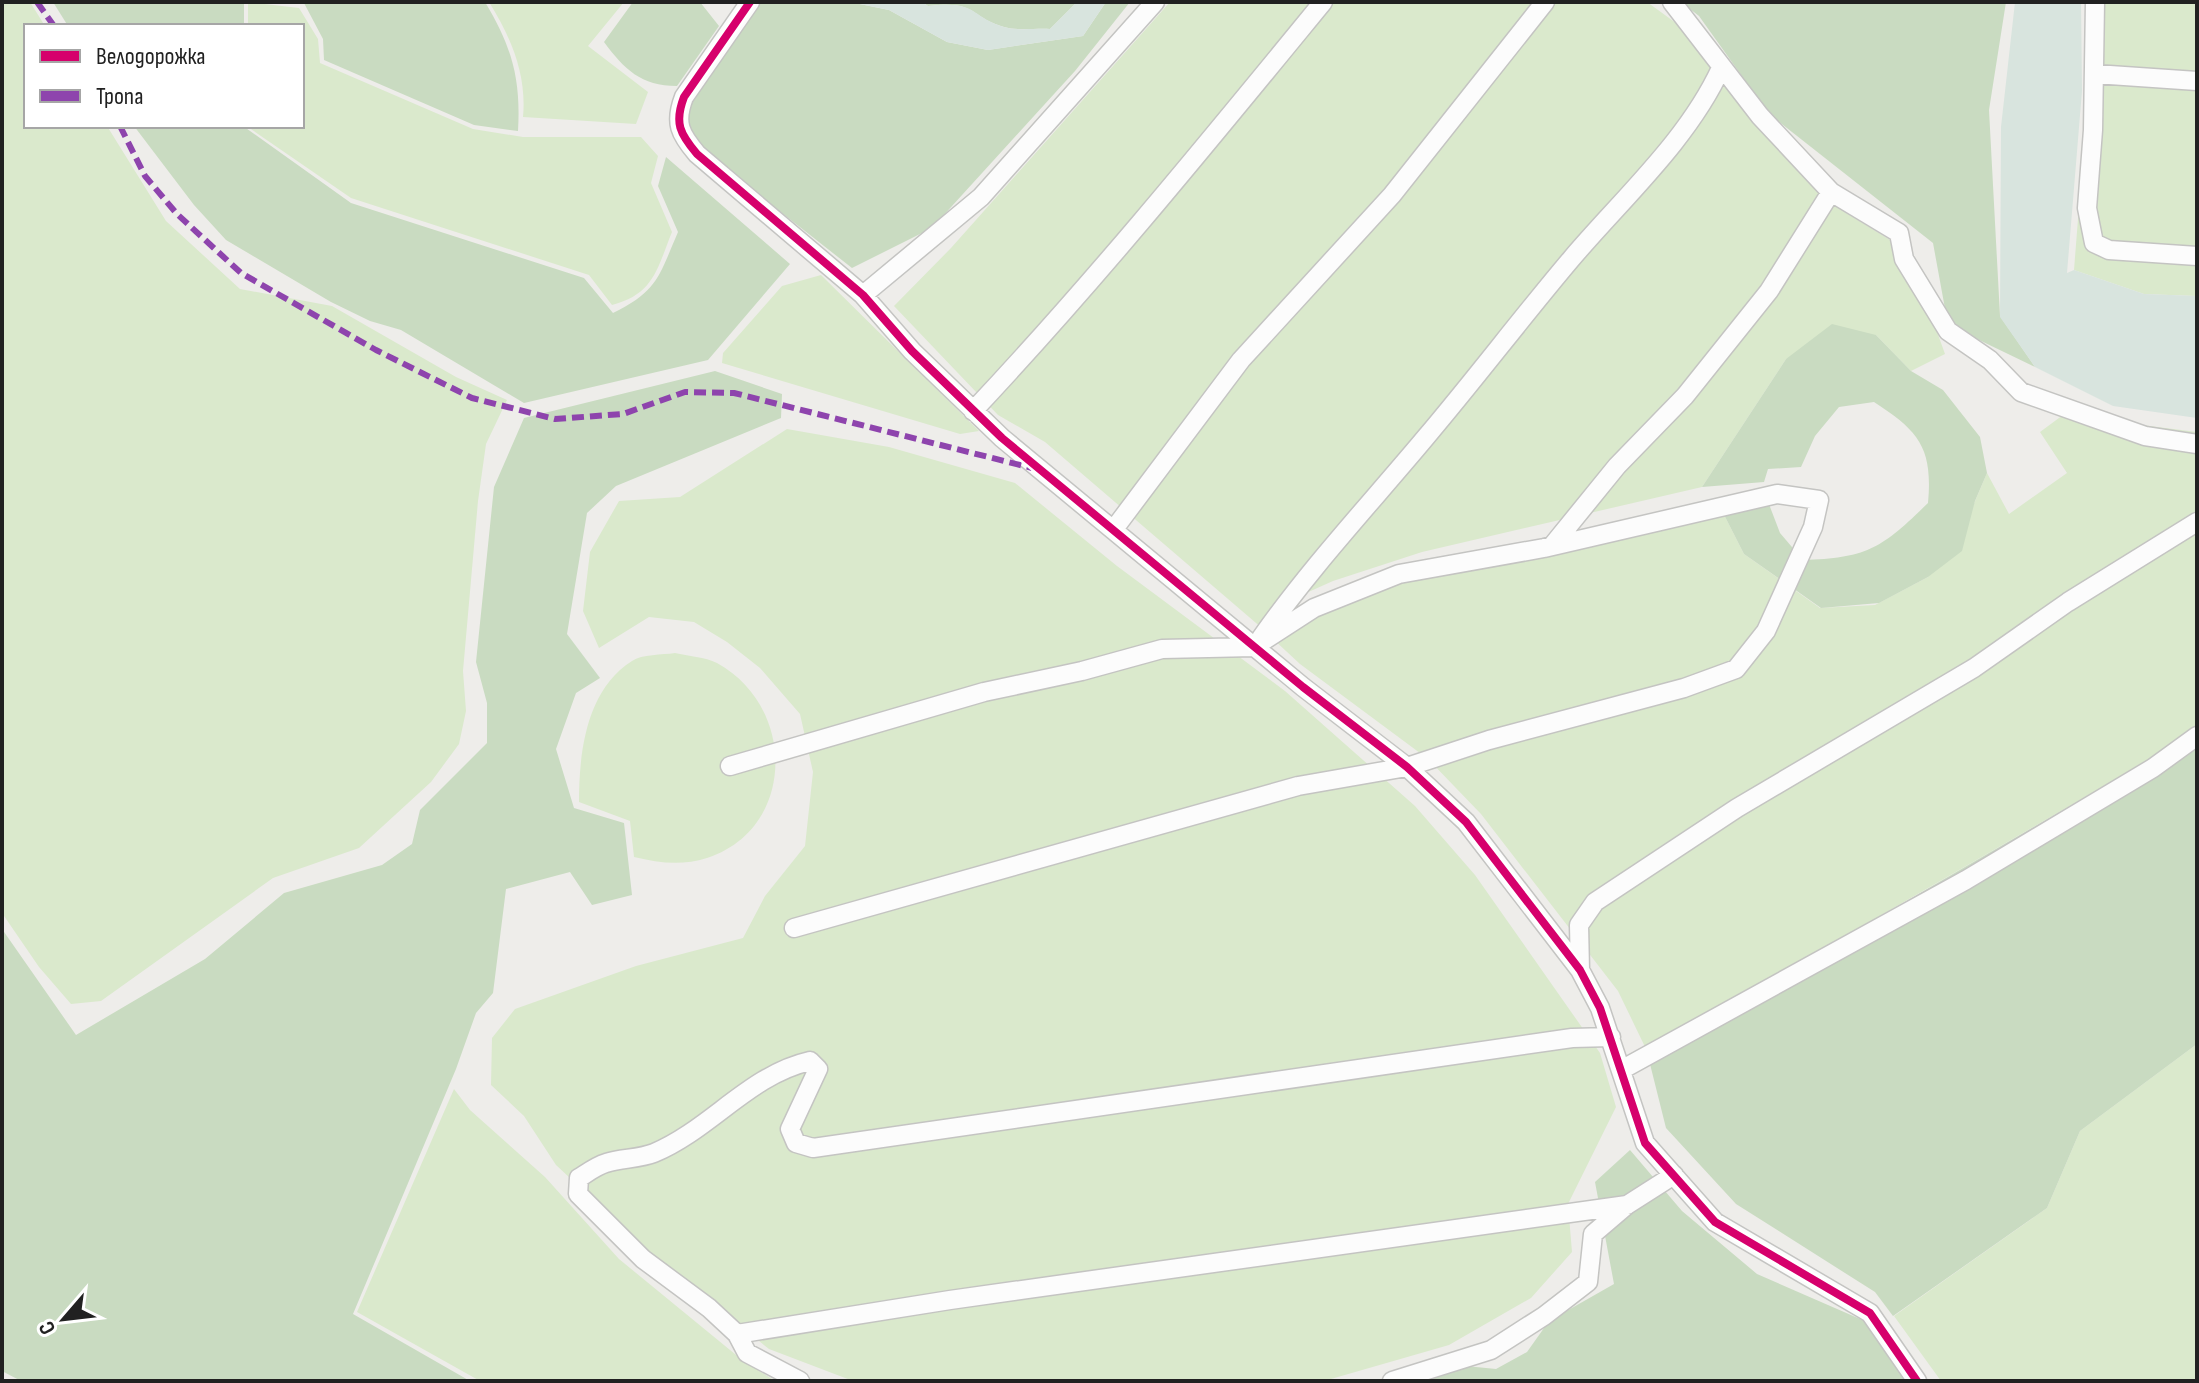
<svg xmlns="http://www.w3.org/2000/svg" width="2199" height="1383" font-family="'Sofia Sans Condensed',sans-serif">
	<rect width="100%" height="100%" fill="#eeedea"/>
	<path fill="#dae9cc" d="M2,2H30L45,26H26V126H107L166,221L240,289L332,306L456,377L507,400L486,444L478,501L463,671L466,711L459,744L431,782L359,848L273,878L101,1001L71,1004L39,967L2,913Z
		M248,2L299,8L318,39L320,63L473,129L523,137H641L658,156L651,183L672,232C657,269 654,294 612,305L589,275L351,198L248,127L302,126V26H248Z
		M489,2H624L588,46L648,92L636,124L523,117C527,75 511,37 489,2Z
		M1170,2H1647L1687,31L1759,127L1835,206L1908,251L1945,354L1911,371L1876,335L1786,359L1702,487L1422,552L1333,581L1286,602L1263,629L1045,442L998,415L894,306L951,248Z
		M2095,2H2197V296L2144,294L2074,270Z
		M821,275L979,431L960,434L722,363L723,353L782,286Z
		M2063,415L2197,432V732L1647,1051L1618,991L1481,814L1428,759L1300,664L1272,638L1286,611L1332,592L1717,501L1744,554L1820,608L1875,605L1928,577L1973,506L1987,473L2009,514L2067,473L2040,432Z
		M787,429L889,447L1015,483L1117,566L1285,691L1415,806L1475,875L1600,1053L1616,1107L1568,1204L1572,1252L1531,1298L1449,1345L1324,1381H853L769,1349L657,1259L556,1165L524,1116L491,1085L492,1038L515,1009L636,966L743,938L765,896L805,846L813,772L800,714L760,668L727,642L694,622L649,617L599,648L583,611L590,552L619,501L680,497Z
		M675,653C688,656 705,657 717,663C797,707 796,829 707,858C682,866 659,863 634,857L630,821L579,802C579,753 586,690 632,661C642,654 662,655 675,653Z
		M2197,1044V1381H1941L1894,1316L2047,1208L2080,1131Z
		M454,1089L470,1110L545,1177L619,1259L741,1359L775,1381H480L357,1312Z"/>
	<path fill="#c9dbc1" d="M53,2H244V26H68Z
		M298,2H485C512,47 521,79 518,131L474,125L324,60L323,39L304,3Z
		M633,2H700L719,26L677,86C641,86 624,69 604,42Z
		M756,2H850L889,10L947,42L988,50L1083,36L1106,2H1130L1075,71L932,228L852,268L694,144L684,107Z
		M922,2H1077L1050,29C1036,28 1017,31 1004,27C969,17 978,0 928,6Z
		M1681,2H2006L1989,110L2000,316L2035,367L1948,325L1933,243L1769,114L1699,16Z
		M134,126H243L351,203L584,278L613,313C658,291 659,276 678,232L658,186L666,157L790,264L708,360L524,403L401,330L370,321L331,302L226,240L194,205Z
		M1832,324L1876,335L1911,371L1943,390L1980,437L1987,473L1975,501L1962,551L1928,577L1879,603L1821,608L1744,554L1717,501L1767,499L1780,533L1803,560C1868,558 1882,548 1928,503C1933,448 1919,431 1874,402L1839,407L1815,436L1801,467L1768,469L1764,482L1702,487L1786,359Z
		M715,371L782,394L781,418L616,486L587,513L567,634L600,678L576,693L556,749L574,808L624,823L632,895L592,905L570,872L506,889L493,993L476,1013L456,1069L353,1314L470,1381H21L2,1371V929L76,1035L205,959L284,893L382,865L412,844L420,810L487,743V703L476,662L494,487L524,418Z
		M2197,732V1044L2080,1131L2047,1208L1893,1316L1875,1292L1736,1204L1666,1128L1647,1052Z
		M1630,1150L1682,1211L1757,1274L1867,1322L1907,1379L1410,1381L1456,1365L1496,1369L1527,1352L1549,1321L1614,1284L1595,1182Z"/>
	<path fill="#d8e4de" d="M850,2H922L928,6C978,0 969,16 1004,27C1017,31 1036,28 1050,29L1077,2H1106L1083,36L988,50L947,42L889,10Z
		M2015,2H2081L2082,91L2067,273L2074,270L2144,294L2197,296V418L2113,406L2035,367L2000,317L2001,127Z"/>
	<g fill="none" stroke-linecap="round" stroke-linejoin="round">
		<defs>
			<path id="minor" d="M750,2L684,97C674,123 680,134 697,154L863,295L912,351L1002,438L1303,687L1407,767L1466,822L1580,970L1600,1008L1645,1143L1715,1222L1870,1313L1917,1381
				M1672,2L1760,116L1831,192L1899,233L1904,259L1948,331L1990,360L2021,392L2145,436L2197,444
				M2095,2L2093,130L2087,208L2094,243L2109,250L2197,256
				M2095,74L2197,81
				M863,295L981,197L1155,2
				M973,411C1097,279 1209,141 1323,2
				M1114,529L1241,360L1392,195L1545,2
				M1552,546L1617,466L1685,396L1769,291L1831,192
				M1261,638C1311,567 1370,504 1426,437C1476,378 1522,317 1572,258C1623,198 1688,140 1721,68
				M730,766L984,692L1082,671L1162,649L1254,647L1314,608L1399,574L1544,548L1777,494L1819,500L1813,527L1766,631L1736,669L1684,688L1489,740L1407,767L1298,786L794,928
				M1580,970L1579,925L1595,902L1737,808L1974,668L2068,602L2197,522
				M1623,1069L1966,880L2153,768L2197,736
				M737,1334L950,1300L1627,1205
				M800,1381L747,1353L737,1334L709,1308L643,1259L578,1194L579,1178C587,1173 596,1166 606,1163C621,1158 639,1159 654,1153C711,1129 749,1075 810,1061L818,1069L790,1129L796,1143L813,1148L1572,1038L1611,1037
				M1392,1381L1491,1350L1544,1316L1588,1282L1593,1234L1627,1205L1674,1175"/>
		</defs>
		<use href="#minor" stroke="#c4c4c2" stroke-width="21"/>
		<use href="#minor" stroke="#fcfcfc" stroke-width="18"/>
		<path stroke="#8e44ad" stroke-width="6" stroke-dasharray="12 6" stroke-linecap="butt" d="M37,2L54,26
			M120,126L145,176L177,214L241,273L376,350L472,398L555,419L623,414L685,392L734,393L1032,468"/>
		<defs>
			<path id="cycleway" d="M750,2L684,97C674,123 680,134 697,154L863,295L912,351L1002,438L1303,687L1407,767L1466,822L1580,970L1600,1008L1645,1143L1715,1222L1870,1313L1917,1381"/>
		</defs>
		<use href="#cycleway" stroke="#fff" stroke-width="13"/>
		<use href="#cycleway" stroke="#d6006c" stroke-width="8"/>
	</g>
	<rect width="2199" height="1383" fill="none" stroke="#212121" stroke-width="8"/>
	<rect x="24" y="24" width="280" height="104" fill="#ffffff" stroke="#a6a6a6" stroke-width="2"/>
	<rect x="40" y="50" width="40" height="12" fill="#d6006c" stroke="#a6a6a6" stroke-width="2"/>
	<text x="96" y="64" font-size="24" fill="#212121">Велодорожка</text>
	<rect x="40" y="90" width="40" height="12" fill="#8e44ad" stroke="#a6a6a6" stroke-width="2"/>
	<text x="96" y="104" font-size="24" fill="#212121">Тропа</text>
	<g transform="translate(64 1319) rotate(242)" stroke="#ffffff" stroke-width="6" paint-order="stroke">
	<path d="M0-6L14 30L0 20L-14 30Z" fill="#212121"/>
	<text y="-12" font-size="22" font-weight="bold" text-anchor="middle" fill="#212121">С</text>
	</g>
</svg>
